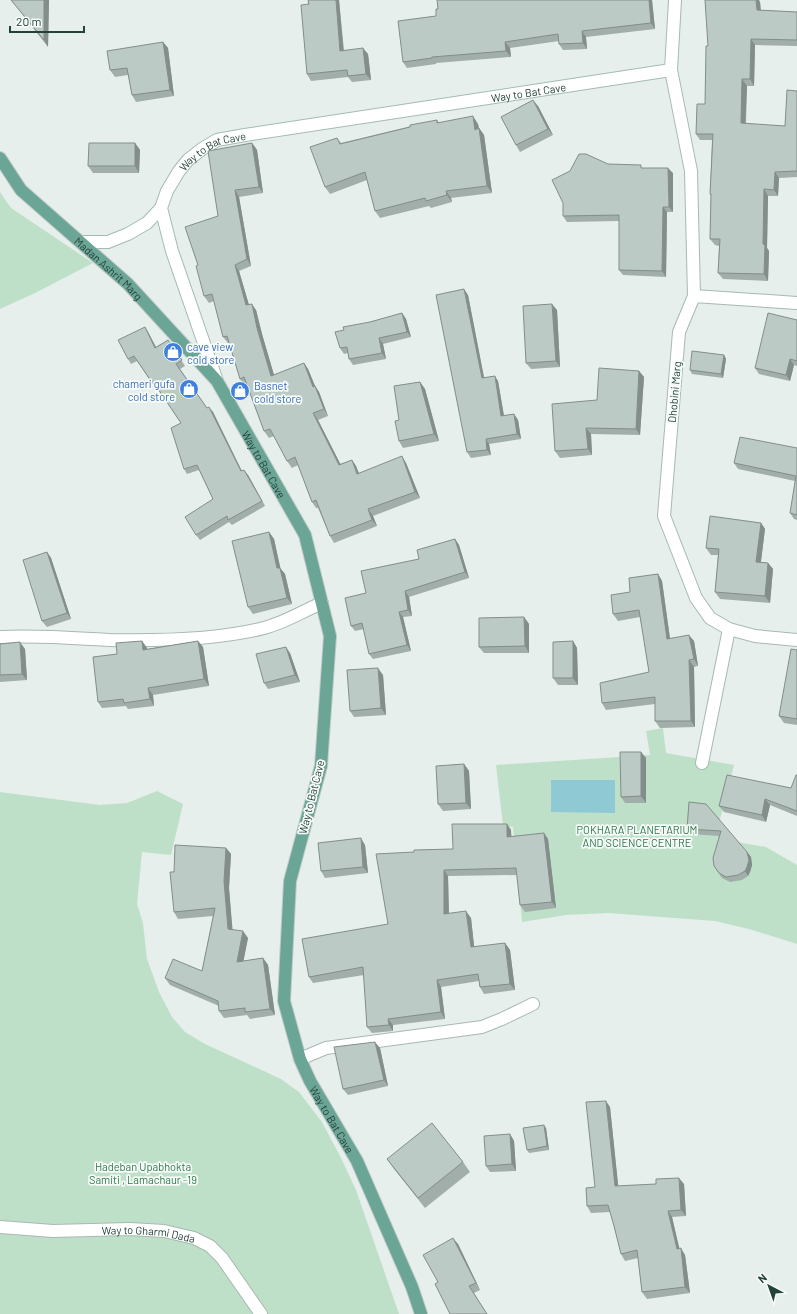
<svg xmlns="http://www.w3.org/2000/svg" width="797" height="1314" font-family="Barlow,sans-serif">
	<rect width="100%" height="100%" fill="#e6efeb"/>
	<path fill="#bfe0c8" d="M0,192L11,208L93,263L35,293L0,309Z
		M663,728L666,753L734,765L716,835L731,841L766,847L797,865V944L749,929L715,921L608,913L566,915L522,922L513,827L503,826L496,765L650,755L646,731Z
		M157,791L183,804L171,855L142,852L137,904L143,923L147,959L159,992L172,1017L185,1032L205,1044L281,1079L299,1092L322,1122L341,1158L356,1190L399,1314H0V792L100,805L127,803Z"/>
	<path fill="#8ec9d4" d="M551,780H615V813L551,812Z"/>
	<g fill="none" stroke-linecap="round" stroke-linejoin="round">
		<defs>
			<path id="service" d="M702,763L729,629"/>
			<path id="minor" d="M671,70L691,171L694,296L679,332L664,516L696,598L710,618L729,629L755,636L797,640
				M694,296L797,303
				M0,637C37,635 73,638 109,640C157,641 217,640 264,628C284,623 303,611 322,603
				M300,1059L326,1048L482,1027L502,1019L533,1004"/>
			<g id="tertiary">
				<path id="s1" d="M0,1227L53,1231L130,1229L164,1231L194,1238L210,1246L222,1258L261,1314"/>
			</g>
			<g id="secondary">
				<path d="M81,242H108L128,234L147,223L161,208"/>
				<path id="s2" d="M217,381L172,251L161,208L167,191L179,171L188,160L202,149L217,140L245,135L671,70L675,0"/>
			</g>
			<g id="primary">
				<path id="s3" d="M0,158L21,190L128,284L217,381L305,535L330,636L321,766L290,881L284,1001L300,1059L310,1081L357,1161L412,1287L421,1314"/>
			</g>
		</defs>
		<use href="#service" stroke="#a8b8b2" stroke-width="14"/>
		<use href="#minor" stroke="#a8b8b2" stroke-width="14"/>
		<use href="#tertiary" stroke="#a8b8b2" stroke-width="14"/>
		<use href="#secondary" stroke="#a4bbb3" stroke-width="14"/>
		<use href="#primary" stroke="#c2cac8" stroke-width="14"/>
		<use href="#service" stroke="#fff" stroke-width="12"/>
		<use href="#minor" stroke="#fff" stroke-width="12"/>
		<use href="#tertiary" stroke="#fff" stroke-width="12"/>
		<use href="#secondary" stroke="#fff" stroke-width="12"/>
		<use href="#primary" stroke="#6aa596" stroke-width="12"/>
	</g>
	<path fill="#a1aea9" d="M11,0H49L48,47Z
		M308,0H339L344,50L368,54L371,80L352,82L348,77L311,81L307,74Z
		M652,0L655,29L586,37L587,49L563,50L559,44V41L510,48L511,57L436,63V64L407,68L403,62L436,16L438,9Z
		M760,2L761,10L797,12V46L755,45L754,86H747L746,124L785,126L797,91V177L779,178L778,196H768L767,248L769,251L768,281L723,279L718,273L719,246L715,245L710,239L711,196L710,194L712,140H700L696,134L705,104L708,46Z
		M163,42L168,48L174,96L136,102L132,95L128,75L115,77L110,70Z
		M538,106L553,135L520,152L516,145Z
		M437,120L439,123L478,124L479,128L484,135L492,193L451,198L452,202L431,208L429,206L380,218L375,211L367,180L330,194L325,187L337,138L341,143Z
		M135,143L140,150L139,173H93L88,166Z
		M252,143L257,150L263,193L239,197L251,266L239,271L249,305L256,310L262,334L274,375L304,363L308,369L315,386L319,392L328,416L318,420L340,464L352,460L356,466L359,473L406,463L420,498L373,516L377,526L334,543L330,536L318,508H316L312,502L298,465L292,468L287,461L274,436L269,438L264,431L247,384L244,385L240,379L229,343H228L223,337L214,301L209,303L204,296L198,265L218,216Z
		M608,164L643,168L673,173V212H667L666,277L623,275L619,270V221L567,222L563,216Z
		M468,295L484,377L498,381L504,416L514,414L518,420L521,439L489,444L491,455L471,458L467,452Z
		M557,310L560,367L531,369L526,363Z
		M402,313L406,319L411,337L383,344L386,359L353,365L349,359L348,353L344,354L340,348L370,322Z
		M797,320V366L794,365L790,381L759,374L755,368Z
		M145,327L148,332L156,347L168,340L185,366L180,369L207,408L213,412L242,471L248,475L265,506L232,525L229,522L200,540L196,535L213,499L199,470L187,474L184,469L181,423L155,385L154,386L137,361L131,364L128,359Z
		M724,355L726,359L723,378L692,374L690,370Z
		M639,371L644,377L640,435L591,434L592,455L560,458L555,451L597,400Z
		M420,382L425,389L439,441L403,448L399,441V420Z
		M797,448V520L794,519L790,513L795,481L738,469L734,463Z
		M761,523L765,529L761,562L768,563L773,569L770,603L720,599L715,592L718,555H711L706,548Z
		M269,532L274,539L280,568L285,574L292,604L253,614L248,607Z
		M455,539L459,545L469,578L409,597L412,616L403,617L411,651L373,659L369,654L364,629L355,631L351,626L419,559Z
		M47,552L51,558L71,619L47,627L42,621Z
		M658,574L662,581L670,638L694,641L698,666L694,667L695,727L660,728L655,721V704L606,710L602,703L649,672L640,617L618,621L613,614L630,592Z
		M524,617L529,624V653H484L479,647Z
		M142,641L147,648V649L198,641L203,647L209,686L153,695L154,706L128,709L126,706L102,708L98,702L117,654Z
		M573,641L577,648L578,685H558L553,678Z
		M0,644L25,649L27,680L0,682Z
		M797,650V725L784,723L779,716Z
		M290,653L300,682L268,689L264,683Z
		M383,675L386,715L354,717L350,711Z
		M641,752L646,758V803H625L621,797Z
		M464,764L469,771L471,809L443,811L438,804Z
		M797,775V816L770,805L766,822L724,812L719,806L791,788Z
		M689,802L747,852L751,857L752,865L750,872L748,876L742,880L730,882L722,878L714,866L719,836L691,834L687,829Z
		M507,824L511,830V837L544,833L548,839L556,908L525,912L520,905L517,875L448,876L449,914L471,918L474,947L505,943L510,950L515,990L484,994L480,987L479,981L441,987L445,1019L393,1025V1031L372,1033L367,1027L364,975L313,983L309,977L388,924L414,852L453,849Z
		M365,845L368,873L325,878L321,871Z
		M226,848L231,854L229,888L232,929L248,938L243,961L263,958L268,965L275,1015L250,1019L247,1015L224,1018L219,1011V1006L170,985L165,978L202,971L213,916L178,919L174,912V872Z
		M380,1048L388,1086L348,1095L343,1089Z
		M610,1107L618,1186L684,1184L686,1216L672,1217L679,1249L685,1255L690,1293L647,1299L642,1292L638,1258L625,1261L621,1254L614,1226L610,1212L591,1213L587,1206L595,1187Z
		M546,1128L549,1150L529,1153L527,1150Z
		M510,1134L514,1141L516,1171L490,1172L486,1166Z
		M387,1159L463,1162L470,1172L425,1208L394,1169Z
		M458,1244L480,1290L474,1293L487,1314H450Z"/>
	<path fill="#838d89" d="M44,0H49L48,47L44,40Z
		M336,0H339L344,57L340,51Z
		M649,0H652L655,29L651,23Z
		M756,0H759L760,2L761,16L757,10Z
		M582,31L586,37L587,49L583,43Z
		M751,39L755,45L754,86L750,79Z
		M163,42L168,48L174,96L170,90Z
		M505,42L510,48L511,57L506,51Z
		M363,48L368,54L371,80L366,74Z
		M742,79L747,86L745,129L741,123Z
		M533,100L538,106L553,135L548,129Z
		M473,116L478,124L480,137L475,130Z
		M479,128L484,135L492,193L487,186Z
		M135,143L140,150L139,173L135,166Z
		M252,143L257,150L263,193L259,187Z
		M668,168L673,173V212L669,207Z
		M775,172L779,178L778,196L774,190Z
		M764,189L768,196L767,248L769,251L768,281L764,274L763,244Z
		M235,190L239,197L251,266L247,259Z
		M446,191L451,198L452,202L447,195Z
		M663,207L667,212L666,277L662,271Z
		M235,265L239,271L251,312L246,305Z
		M464,289L468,295L485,383L482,378Z
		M252,304L256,310L262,334L276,382L271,376L257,328Z
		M552,304L557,310L560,367L556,361Z
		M402,313L406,319L411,337L407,332Z
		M145,327L148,332L159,353L155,348Z
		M379,338L383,344L386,359L382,353Z
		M724,355L726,359L723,378L721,374Z
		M790,359L794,365L790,381L786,375Z
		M304,363L308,369L315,386L319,392L328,416L324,409L313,387Z
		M639,371L644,377L640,435L636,429Z
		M495,376L498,381L505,422L501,416Z
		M420,382L425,389L439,441L434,434Z
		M209,407L213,412L244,476L241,471Z
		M313,413L318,420L344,471L339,465Z
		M514,414L518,420L521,439L517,434Z
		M586,428L591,434L592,455L588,449Z
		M486,439L489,444L491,455L487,450Z
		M402,456L406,463L420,498L415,492Z
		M352,460L356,466L361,480L357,474Z
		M244,470L248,475L265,506L262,501Z
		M368,509L373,516L377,526L372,520Z
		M761,523L765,529L760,568L756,562Z
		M269,532L274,539L282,575L277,568Z
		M455,539L459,545L469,578L465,572Z
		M47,552L51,558L71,619L67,613Z
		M768,563L773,569L770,603L765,596Z
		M280,568L285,574L292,604L287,598Z
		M658,574L662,581L671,646L667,639Z
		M405,591L409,597L412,616L408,610Z
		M399,612L403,617L411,651L407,645Z
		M524,617L529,624V653L525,646Z
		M689,635L694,641L698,666L694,659Z
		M142,641L147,648L148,656L143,650Z
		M198,641L203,647L209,686L204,679Z
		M573,641L577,648L578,685L573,678Z
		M20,642L25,649L27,680L22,674Z
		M286,647L290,653L300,682L295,675Z
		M689,660L694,667L695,727L691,721Z
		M378,668L383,675L386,715L381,708Z
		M148,688L153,695L154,706L150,699Z
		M641,752L646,758V803L641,796Z
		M464,764L469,771L471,809L466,803Z
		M765,799L770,805L766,822L762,815Z
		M507,824L511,830L512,844L507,837Z
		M544,833L548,839L556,908L552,902Z
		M361,838L365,845L368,873L363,867Z
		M226,848L231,854L229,888L233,935L228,929L224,881Z
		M747,852L751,857L752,865L750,872L748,876L745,871Z
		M444,870L448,876L449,921L444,914Z
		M466,911L471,918L475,954L471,947Z
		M243,931L248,938L242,969L237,962Z
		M505,943L510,950L515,990L510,984Z
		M263,958L268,965L275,1015L270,1009Z
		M437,980L441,987L445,1019L441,1012Z
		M388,1019L393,1025V1031L389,1025Z
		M375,1042L380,1048L388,1086L384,1080Z
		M606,1101L610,1107L619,1193L615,1186Z
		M544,1125L546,1128L549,1150L547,1146Z
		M510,1134L514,1141L516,1171L512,1164Z
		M679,1178L684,1184L686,1216L681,1210Z
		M668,1211L672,1217L681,1255L677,1249Z
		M453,1238L458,1244L480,1290L476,1283Z
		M681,1248L685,1255L690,1293L685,1287Z"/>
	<path fill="#bbcac4" stroke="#838d89" d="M11,0H44V40Z
		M308,0H336L340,51L363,48L366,74L348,76L347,70L307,74L301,5L309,4Z
		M437,0H649L651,23L582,31L583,43L559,44L558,34L505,42L506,51L432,57V58L403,62L398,21L436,16V9H438Z
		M705,0H756L757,10L797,12V40L751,39L750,79H742L741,123L785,126L787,90L797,91V171L775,172L774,190L764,189L763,244L765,245L764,274L718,273L720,239H710L711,194H710L713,134H696L697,104H705L706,46H708Z
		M163,42L170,90L132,95L127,68L110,70L107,51Z
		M533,100L548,129L516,145L501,117Z
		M473,116L475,130L479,128L487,186L446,191L447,195L426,201L425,198L375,211L365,172L325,187L310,147L337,138L340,144L410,127V125L437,120V123Z
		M89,143H135V166H88Z
		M252,143L259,187L235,190L247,259L235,265L246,305L252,304L257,328L271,376L304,363L313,387L315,386L324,409L313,413L339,465L352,460L357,474L402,456L415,492L368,509L372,520L330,536L316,500L312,502L295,457L287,461L270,429L264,431L244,377L240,379L227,336L223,337L212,294L204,296L196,266L198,265L185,227L218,216L208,151Z
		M579,154H586L608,164L641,165V168H668L669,207H663L662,271L619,270V215L563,216V203L552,180L570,171Z
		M464,289L482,378L495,376L501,416L514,414L517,434L486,439L487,450L467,452L436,295Z
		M552,304L556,361L526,363L523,306Z
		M402,313L407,332L379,338L382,353L349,359L347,347L340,348L335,332L344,330L343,327L370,322Z
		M768,313L797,320V361L790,359L786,375L755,368Z
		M145,327L155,348L168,340L182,360L176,364L207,408L209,407L241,471L244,470L262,501L228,520L227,516L196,535L185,517L213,499L197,465L184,469L171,428L181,423L152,380L151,381L134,356L128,359L118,340Z
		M692,351L724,355L721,374L690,370Z
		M599,368L639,371L636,429L586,428L588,449L555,451L552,404L597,400Z
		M420,382L434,434L399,441L395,421L399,420L394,386Z
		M740,437L797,448V515L790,513L796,476L734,463Z
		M710,516L761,523L756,562L768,563L765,596L715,592L719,549L706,548Z
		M269,532L277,568H280L287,598L248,607L232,541Z
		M455,539L465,572L405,591L408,610L399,612L407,645L369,654L362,623L351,626L345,598L366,593L361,571L419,559L417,550Z
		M47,552L67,613L42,621L23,560Z
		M658,574L667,639L689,635L694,659L689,660L691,721H655V697L602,703L600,683L649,672L639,610L613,614L611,595L630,592L629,578Z
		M524,617L525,646L479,647V618Z
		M142,641L143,650L198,641L204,679L148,688L150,699L124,703L123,699L98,702L93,657L117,654L116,643Z
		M573,641V678H553V642Z
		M20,642L22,674L0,675V644Z
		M286,647L295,675L264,683L256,654Z
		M791,649L797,650V719L779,716Z
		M378,668L381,708L350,711L347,670Z
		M620,752H641V796L621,797Z
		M464,764L466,803L438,804L436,766Z
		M727,775L791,788L796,775H797V811L765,799L762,815L719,806Z
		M689,802L706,804L747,852L749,860L747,867L745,871L738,875L726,877L719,873L714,866L713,858L721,831L687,829Z
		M452,824H507V837L544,833L552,902L520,905L516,868L444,870V914L466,911L471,947L505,943L510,984L480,987L478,974L437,980L441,1012L388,1019L389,1025L367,1027L363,967L309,977L302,939L388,924L376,854L414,852V850L453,849Z
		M361,838L363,867L321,871L318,843Z
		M175,845L226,848L224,881L228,929L243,931L237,962L263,958L270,1009L245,1012V1008L219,1011L218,1001L165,978L173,959L202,971L215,908L174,912L170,872H174Z
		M375,1042L384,1080L343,1089L334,1047Z
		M606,1101L615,1186L656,1184V1179L679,1178L681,1210L668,1211L677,1249L681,1248L685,1287L642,1292L637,1250L621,1254L614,1226L608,1205L587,1206L586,1188L595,1187L586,1102Z
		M432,1123L463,1162L418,1198L387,1159Z
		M544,1125L547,1146L527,1150L523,1128Z
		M510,1134L512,1164L486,1166L484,1136Z
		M453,1238L476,1283L469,1286L487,1314H450L435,1284L438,1282L423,1255Z"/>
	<defs>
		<symbol id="shop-disc" viewBox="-11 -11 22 22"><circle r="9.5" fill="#3f7fe0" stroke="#f7fbf9"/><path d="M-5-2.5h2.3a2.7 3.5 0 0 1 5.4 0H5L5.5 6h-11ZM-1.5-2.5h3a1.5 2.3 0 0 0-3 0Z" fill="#fff"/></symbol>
	</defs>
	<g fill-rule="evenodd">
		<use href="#shop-disc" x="162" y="341" width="22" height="22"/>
		<use href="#shop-disc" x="178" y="378" width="22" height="22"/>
		<use href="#shop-disc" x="229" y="380" width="22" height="22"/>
	</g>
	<g text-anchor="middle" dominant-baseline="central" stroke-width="3.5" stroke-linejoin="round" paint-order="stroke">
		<g font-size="11" fill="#24423a" stroke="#f7fbf9">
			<text stroke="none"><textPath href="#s2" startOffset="588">Way to Bat Cave</textPath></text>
			<text stroke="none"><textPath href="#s2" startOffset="264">Way to Bat Cave</textPath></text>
			<text stroke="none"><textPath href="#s3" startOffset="156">Madan Ashrit Marg</textPath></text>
			<text transform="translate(674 392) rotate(-85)">Dhobini Marg</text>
			<text stroke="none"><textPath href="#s3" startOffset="408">Way to Bat Cave</textPath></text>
			<text transform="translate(311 797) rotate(-76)">Way to Bat Cave</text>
			<text stroke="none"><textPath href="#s3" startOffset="1092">Way to Bat Cave</textPath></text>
			<text stroke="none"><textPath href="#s1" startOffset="149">Way to Gharmi Dada</textPath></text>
		</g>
		<g font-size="11" fill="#366cbe" stroke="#f7fbf9" text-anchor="start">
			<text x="187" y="346">cave view<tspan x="187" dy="13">cold store</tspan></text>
			<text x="175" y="383" text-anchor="end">chameri gufa<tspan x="175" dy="13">cold store</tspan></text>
			<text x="254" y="385">Basnet<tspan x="254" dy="13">cold store</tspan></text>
		</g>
		<g font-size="11" fill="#2d7a4b" stroke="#f7fbf9">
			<text x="637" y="829">POKHARA PLANETARIUM<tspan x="637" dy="13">AND SCIENCE CENTRE</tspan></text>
			<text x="143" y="1166">Hadeban Upabhokta<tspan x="143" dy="13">Samiti , Lamachaur -19</tspan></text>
		</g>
	</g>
	<g transform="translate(769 1286) rotate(319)" stroke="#f7fbf9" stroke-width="3" paint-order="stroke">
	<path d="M0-3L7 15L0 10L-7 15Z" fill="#24423a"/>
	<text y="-6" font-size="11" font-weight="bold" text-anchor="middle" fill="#24423a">N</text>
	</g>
	<path d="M10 26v6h74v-6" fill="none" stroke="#24423a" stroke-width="2"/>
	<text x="16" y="26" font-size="12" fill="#24423a" stroke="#f7fbf9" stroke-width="3" paint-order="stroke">20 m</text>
</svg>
